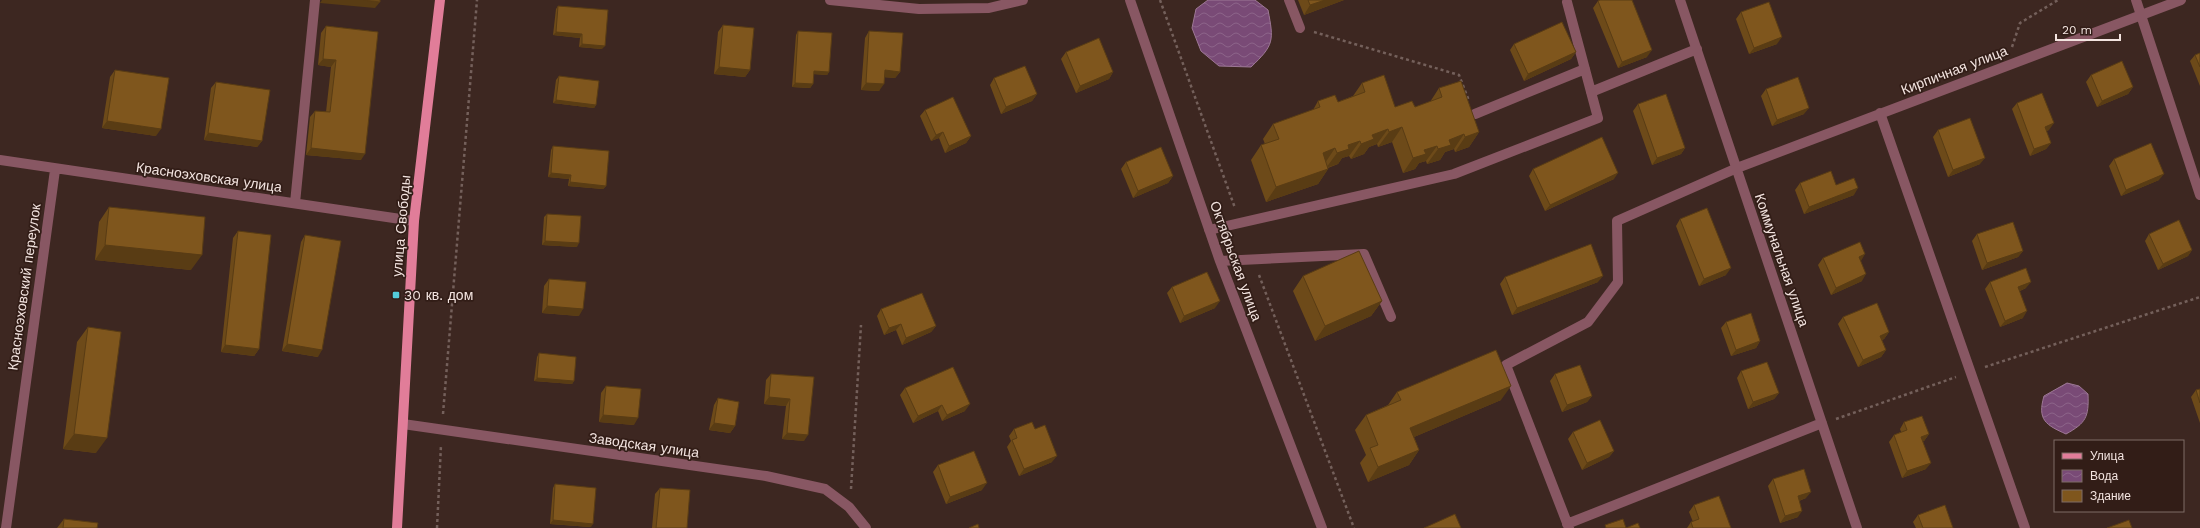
<svg xmlns="http://www.w3.org/2000/svg" width="2200" height="528" font-family="'Work Sans',sans-serif">
	<defs>
		<pattern id="water-waves" width="16" height="10" patternUnits="userSpaceOnUse"><rect width="16" height="10" fill="#794a76"/><path d="M0 5q4-4 8 0t8 0" fill="none" stroke="#8c6489"/></pattern>
	</defs>
	<rect width="100%" height="100%" fill="#3d2721"/>
	<path fill="url(#water-waves)" stroke="#9e7896" d="M1208,0H1255L1268,10C1274,41 1274,45 1251,67L1219,66L1201,51L1192,28L1196,9Z
		M2067,383L2079,386L2088,394C2089,417 2086,423 2066,434C2046,425 2037,420 2044,396Z"/>
	<g fill="none" stroke-linecap="round" stroke-linejoin="round">
		<path stroke="#74605b" stroke-width="2.5" stroke-dasharray="3 3" stroke-linecap="butt" d="M1160,0L1235,208
			M1314,32L1459,75L1469,101
			M2012,47L2020,23L2058,0
			M1259,275L1354,528
			M1985,367L2200,297
			M443,414L477,0
			M1836,419L1956,377
			M851,489L861,325
			M437,528L441,445"/>
		<path stroke="#885763" stroke-width="10" d="M830,0L919,9L989,8L1023,0
			M1130,0L1220,261L1322,528
			M1289,0L1300,28
			M1680,0L1857,528
			M2136,0L2200,195
			M1591,92L1697,49
			M1880,113L2025,528
			M1475,114L1585,69
			M0,160L414,221
			M295,203L315,0
			M1209,230L1454,174L1598,118L1567,2
			M1220,261L1364,254L1391,317
			M403,424L766,476L825,489L849,507L866,528
			M1567,524L1822,423
			M6,528L55,170
			M1569,528L1506,365L1588,322L1618,282L1617,221L1737,168L2181,0"/>
		<path stroke="#e17d99" stroke-width="10" d="M397,528L414,221L440,0"/>
	</g>
	<path fill="#6d4a19" d="M1298,0H1344L1304,15Z
		M1598,1L1647,57L1618,68L1593,8Z
		M558,6L602,49L579,47L580,38L553,35L556,9Z
		M1741,12L1777,44L1749,54L1736,19Z
		M723,25L750,70L745,77L714,74L718,32Z
		M326,26L378,32L361,160L306,155L310,117L315,111L326,112L331,67L318,65L321,33Z
		M798,31L829,72L827,75L814,74L813,84L810,88L792,87L796,35Z
		M869,31L900,72L895,78L884,77L879,91L861,90L865,38Z
		M1514,44L1576,52L1571,59L1524,81L1510,50Z
		M1066,52L1113,72L1109,79L1076,93L1061,59Z
		M2200,53V86L2190,61L2195,55Z
		M115,70L156,136L102,128L110,77Z
		M2091,75L2133,87L2128,94L2097,107L2086,82Z
		M559,76L596,105L594,108L553,103L556,80Z
		M994,78L1037,94L1032,101L1001,114L990,85Z
		M216,82L262,141L257,147L204,140L211,88Z
		M1362,83L1395,107H1415L1430,102L1439,88L1479,132L1469,147L1455,152L1454,149L1445,152L1440,160L1427,164L1426,161L1419,163L1415,169L1403,173L1392,142L1378,147L1377,144L1369,147L1364,154L1351,159L1349,156L1342,158L1338,164L1328,168V169L1318,184L1266,202L1251,160L1261,145L1265,144L1263,139L1273,124L1313,110L1318,101L1338,102L1353,96Z
		M1766,89L1804,114L1772,126L1761,96Z
		M2017,103L2049,130L2046,131L2051,143L2046,149L2030,156L2012,109Z
		M1638,104L1685,148L1681,154L1652,165L1633,111Z
		M925,110L971,136L966,143L945,153L939,138L931,141L920,116Z
		M1938,130L1980,164L1948,177L1933,137Z
		M553,146L606,186L603,189L568,186L569,179L548,177L551,150Z
		M2114,159L2159,180L2121,196L2109,166Z
		M1126,162L1173,176L1168,183L1133,198L1121,169Z
		M1533,169L1614,179L1545,211L1529,176Z
		M1800,183L1836,185L1854,195L1804,214L1795,190Z
		M109,207L191,270L95,260L99,222Z
		M547,214L577,247L542,245L544,217Z
		M1680,219L1726,275L1699,286L1676,226Z
		M238,231L259,349L254,356L221,352L233,238Z
		M1977,234L2023,251L2018,257L1982,270L1972,241Z
		M2149,234L2192,250L2188,256L2158,270L2145,241Z
		M305,235L318,357L282,351L301,242Z
		M1823,258L1860,261L1862,281L1831,295L1818,265Z
		M1303,276L1382,301L1371,316L1315,341L1293,291Z
		M1505,277L1598,282L1512,315L1500,284Z
		M549,279L579,316L542,313L544,286Z
		M1990,282L2026,288L2020,291L2023,318L2000,327L1985,289Z
		M1172,287L1215,308L1180,323L1167,293Z
		M881,309L936,326L931,332L902,345L896,330L884,335L877,316Z
		M1843,317L1889,332L1884,339L1882,340L1886,350L1881,357L1858,367L1838,324Z
		M1726,322L1760,341L1756,348L1731,356L1721,328Z
		M88,327L96,453L63,449L77,342Z
		M539,353L574,381L572,384L534,381L537,357Z
		M1741,371L1779,393L1774,399L1748,409L1737,378Z
		M771,374L814,377L804,441L782,439L786,406L764,404L766,380Z
		M1555,374L1592,396L1587,402L1562,412L1550,381Z
		M606,386L634,425L599,422L601,393Z
		M905,388L965,411L942,421L938,411L913,423L900,395Z
		M2200,389V423L2191,397L2196,390Z
		M1397,392L1501,400L1414,437L1419,450L1409,465L1368,482L1360,463L1366,455L1355,430L1366,415L1388,405Z
		M718,398L735,426L730,433L709,430L714,405Z
		M1904,422L1929,434L1924,441H1923L1926,469L1902,478L1889,442L1894,435L1901,432L1900,429Z
		M1014,429H1035L1052,462L1019,476L1007,447L1011,441L1009,436Z
		M1573,432L1614,451L1609,457L1582,470L1568,439Z
		M938,465L982,490L946,504L933,472Z
		M1773,479L1806,498L1799,501L1798,517L1780,523L1768,486Z
		M555,484L591,527L550,524L553,488Z
		M660,488L687,528H652L655,494Z
		M1694,505L1731,528H1687L1691,522H1693L1689,512Z
		M1918,515L1953,528H1916L1913,522Z
		M64,519L97,528H57Z"/>
	<path fill="#593c14" d="M322,0H363L380,2L375,8L320,3Z
		M1325,0H1344L1304,15L1310,5Z
		M556,32L582,34L580,38L553,35Z
		M1782,37L1777,44L1749,54L1754,48Z
		M582,44L605,46L602,49L579,47Z
		M1652,50L1647,57L1618,68L1622,62Z
		M1576,52L1571,59L1524,81L1528,74Z
		M323,59L336,60L331,67L318,65Z
		M719,67L750,70L745,77L714,74Z
		M885,70L900,72L895,78L880,77Z
		M814,71L829,72L827,75L811,74Z
		M1113,72L1109,79L1076,93L1080,86Z
		M795,83L813,84L810,88L792,87Z
		M866,83L884,84L879,91L861,90Z
		M2133,87L2128,94L2097,107L2102,101Z
		M1037,94L1032,101L1001,114L1006,107Z
		M556,100L596,105L594,108L553,103Z
		M1809,108L1804,114L1772,126L1777,120Z
		M107,121L161,129L156,136L102,128Z
		M2054,123L2049,130L2040,134L2045,127Z
		M1402,127L1392,142L1378,147L1389,132Z
		M1388,129L1377,144L1369,147L1364,154L1351,159L1361,144L1372,135Z
		M943,132L939,138L931,141L936,135Z
		M1479,132L1469,147L1455,152L1465,137Z
		M208,133L262,141L257,147L204,140Z
		M1464,134L1454,149L1445,152L1440,160L1427,164L1438,149L1449,140Z
		M971,136L966,143L945,153L949,146Z
		M1360,141L1349,156L1342,158L1338,164L1326,168L1337,153L1348,145Z
		M2051,143L2046,149L2030,156L2034,149Z
		M1437,146L1426,161L1419,163L1415,169L1403,173L1413,158L1424,150Z
		M311,148L365,154L361,160L306,155Z
		M1335,148L1325,163L1323,153Z
		M1685,148L1681,154L1652,165L1657,158Z
		M1985,158L1980,164L1948,177L1953,170Z
		M1328,169L1318,184L1266,202L1276,187Z
		M551,173L571,175L569,179L548,177Z
		M1618,173L1614,179L1545,211L1550,205Z
		M2164,174L2159,180L2121,196L2126,190Z
		M1173,176L1168,183L1133,198L1138,191Z
		M570,182L606,186L603,189L568,186Z
		M1858,188L1854,195L1804,214L1809,207Z
		M545,241L579,243L577,247L542,245Z
		M105,245L202,255L191,270L95,260Z
		M2192,250L2188,256L2158,270L2163,264Z
		M2023,251L2018,257L1982,270L1987,263Z
		M1865,254L1861,261L1859,257Z
		M1731,268L1726,275L1699,286L1704,279Z
		M1866,274L1862,281L1831,295L1836,288Z
		M1603,276L1598,282L1512,315L1517,308Z
		M2031,282L2026,288L2013,294L2018,287Z
		M1220,301L1215,308L1180,323L1184,316Z
		M1382,301L1371,316L1315,341L1325,326Z
		M547,306L583,309L579,316L542,313Z
		M2027,311L2023,318L2000,327L2005,321Z
		M901,324L896,330L884,335L889,328Z
		M936,326L931,332L902,345L906,338Z
		M1889,332L1884,339L1875,343L1880,336Z
		M1760,341L1756,348L1731,356L1736,350Z
		M287,344L322,350L318,357L282,351Z
		M225,345L259,349L254,356L221,352Z
		M1886,350L1881,357L1858,367L1863,360Z
		M537,378L574,381L572,384L534,381Z
		M1511,386L1501,400L1400,443L1410,428Z
		M1779,393L1774,399L1748,409L1753,402Z
		M1592,396L1587,402L1562,412L1567,405Z
		M769,397L790,399L786,406L764,404Z
		M970,404L965,411L942,421L947,415Z
		M942,405L938,411L913,423L918,416Z
		M603,415L638,418L634,425L599,422Z
		M714,423L735,426L730,433L709,430Z
		M787,433L808,435L804,441L782,439Z
		M74,434L107,438L96,453L63,449Z
		M1929,434L1924,441L1917,444L1921,437Z
		M1419,450L1409,465L1368,482L1378,467Z
		M1614,451L1609,457L1582,470L1587,463Z
		M1057,456L1052,462L1019,476L1024,469Z
		M1931,463L1926,469L1902,478L1907,471Z
		M987,483L982,490L946,504L950,497Z
		M1811,492L1806,498L1793,503L1798,496Z
		M1802,511L1798,517L1780,523L1785,516Z
		M553,520L593,524L591,527L550,524Z"/>
	<path fill="#7f561d" stroke="#593c14" d="M363,0H380V2Z
		M1308,0H1325L1310,5Z
		M1600,0H1632L1652,50L1622,62L1598,1Z
		M1769,2L1782,37L1754,48L1741,12Z
		M558,6L608,10L605,46L582,44V34L556,32Z
		M1562,22L1576,52L1528,74L1514,44Z
		M723,25L754,28L750,70L719,67Z
		M326,26L378,32L365,154L311,148L315,111L330,112L336,60L323,59Z
		M798,31L832,33L829,72L814,71L813,84L795,83Z
		M869,31L903,33L900,72L885,70L884,84L866,83Z
		M1099,38L1113,72L1080,86L1066,52Z
		M2200,53V67L2195,55Z
		M2122,61L2133,87L2102,101L2091,75Z
		M1025,66L1037,94L1006,107L994,78Z
		M115,70L169,78L161,129L107,121Z
		M1384,75L1395,107L1412,101L1415,107L1442,97L1439,88L1461,81L1479,132L1465,137L1464,134L1449,140L1451,145L1438,149L1437,146L1424,150L1426,154L1413,158L1402,127L1389,132L1388,129L1372,135L1374,139L1361,144L1360,141L1348,145L1349,149L1337,153L1335,148L1323,153L1328,169L1276,187L1261,145L1279,139L1273,124L1320,107L1318,101L1335,95L1338,102L1365,92L1362,83Z
		M559,76L599,81L596,105L556,100Z
		M1798,77L1809,108L1777,120L1766,89Z
		M216,82L270,90L262,141L208,133Z
		M2042,93L2054,123L2045,127L2051,143L2034,149L2017,103Z
		M1666,94L1685,148L1657,158L1638,104Z
		M953,97L971,136L949,146L943,132L936,135L925,110Z
		M1970,118L1985,158L1953,170L1938,130Z
		M1602,137L1618,173L1550,205L1533,169Z
		M2151,143L2164,174L2126,190L2114,159Z
		M553,146L609,151L606,186L570,182L571,175L551,173Z
		M1161,147L1173,176L1138,191L1126,162Z
		M1831,171L1836,185L1854,178L1858,188L1809,207L1800,183Z
		M109,207L205,217L202,255L105,245Z
		M1707,208L1731,268L1704,279L1680,219Z
		M547,214L581,216L579,243L545,241Z
		M2179,220L2192,250L2163,264L2149,234Z
		M2013,222L2023,251L1987,263L1977,234Z
		M238,231L271,235L259,349L225,345Z
		M305,235L341,241L322,350L287,344Z
		M1860,242L1865,254L1859,257L1866,274L1836,288L1823,258Z
		M1591,244L1603,276L1517,308L1505,277Z
		M1359,251L1382,301L1325,326L1303,276Z
		M2026,268L2031,282L2018,287L2027,311L2005,321L1990,282Z
		M1207,272L1220,301L1184,316L1172,287Z
		M549,279L586,282L583,309L547,306Z
		M922,293L936,326L906,338L901,324L889,328L881,309Z
		M1877,303L1889,332L1880,336L1886,350L1863,360L1843,317Z
		M1751,313L1760,341L1736,350L1726,322Z
		M88,327L121,332L107,438L74,434Z
		M1496,350L1511,386L1410,428L1419,450L1378,467L1370,448L1378,445L1366,415L1401,400L1397,392Z
		M539,353L576,357L574,381L537,378Z
		M1767,362L1779,393L1753,402L1741,371Z
		M1580,365L1592,396L1567,405L1555,374Z
		M953,367L970,404L947,415L942,405L918,416L905,388Z
		M771,374L814,377L808,435L787,433L790,399L769,397Z
		M606,386L641,389L638,418L603,415Z
		M2200,389V403L2196,390Z
		M718,398L739,402L735,426L714,423Z
		M1922,416L1929,434L1921,437L1931,463L1907,471L1894,435L1907,430L1904,422Z
		M1600,420L1614,451L1587,463L1573,432Z
		M1032,422L1035,429L1045,425L1057,456L1024,469L1012,440L1017,438L1014,429Z
		M974,451L987,483L950,497L938,465Z
		M1804,469L1811,492L1798,496L1802,511L1785,516L1773,479Z
		M555,484L596,488L593,524L553,520Z
		M660,488L690,490L687,528H656Z
		M1719,496L1731,528H1693L1691,522L1699,519L1694,505Z
		M1945,505L1953,528H1923L1918,515Z
		M1455,514L1461,528H1424Z
		M64,519L98,523L97,528H63Z
		M1623,519L1626,528H1606L1605,525Z
		M2129,520L2132,528H2107Z
		M1638,523L1640,528H1626Z
		M978,524L979,528H969Z"/>
	<rect fill="#53cbda" stroke="#321d17" stroke-width="1.5" x="392" y="291" width="8" height="8" rx="2"/>
	<g text-anchor="middle" dominant-baseline="central" stroke-width="3.5" stroke-linejoin="round" paint-order="stroke">
		<g font-size="14" fill="#f3e4e0" stroke="#321d17">
			<text transform="translate(1954 70) rotate(-21)">Кирпичная улица</text>
			<text transform="translate(209 177) rotate(8)">Красноэховская улица</text>
			<text transform="translate(401 226) rotate(-85)">улица Свободы</text>
			<text transform="translate(1782 260) rotate(71)">Коммунальная улица</text>
			<text transform="translate(1236 261) rotate(70)">Октябрьская улица</text>
			<text transform="translate(24 287) rotate(-82)">Красноэховский переулок</text>
			<text transform="translate(644 445) rotate(8)">Заводская улица</text>
		</g>
		<g font-size="14" fill="#f3e4e0" stroke="#321d17" text-anchor="start">
			<text x="404" y="295">30 кв. дом</text>
		</g>
	</g>
	<rect x="2054" y="440" width="130" height="72" fill="#321d17" stroke="#7f6d67"/>
	<rect x="2062" y="453" width="20" height="6" fill="#e17d99" stroke="#7f6d67"/>
	<text x="2090" y="460" font-size="12" fill="#f3e4e0">Улица</text>
	<rect x="2062" y="470" width="20" height="12" fill="url(#water-waves)" stroke="#7f6d67"/>
	<text x="2090" y="480" font-size="12" fill="#f3e4e0">Вода</text>
	<rect x="2062" y="490" width="20" height="12" fill="#7f561d" stroke="#7f6d67"/>
	<text x="2090" y="500" font-size="12" fill="#f3e4e0">Здание</text>
	<path d="M2056 34v6h64v-6" fill="none" stroke="#f3e4e0" stroke-width="2"/>
	<text x="2062" y="34" font-size="12" fill="#f3e4e0" stroke="#321d17" stroke-width="3" paint-order="stroke">20 m</text>
</svg>
